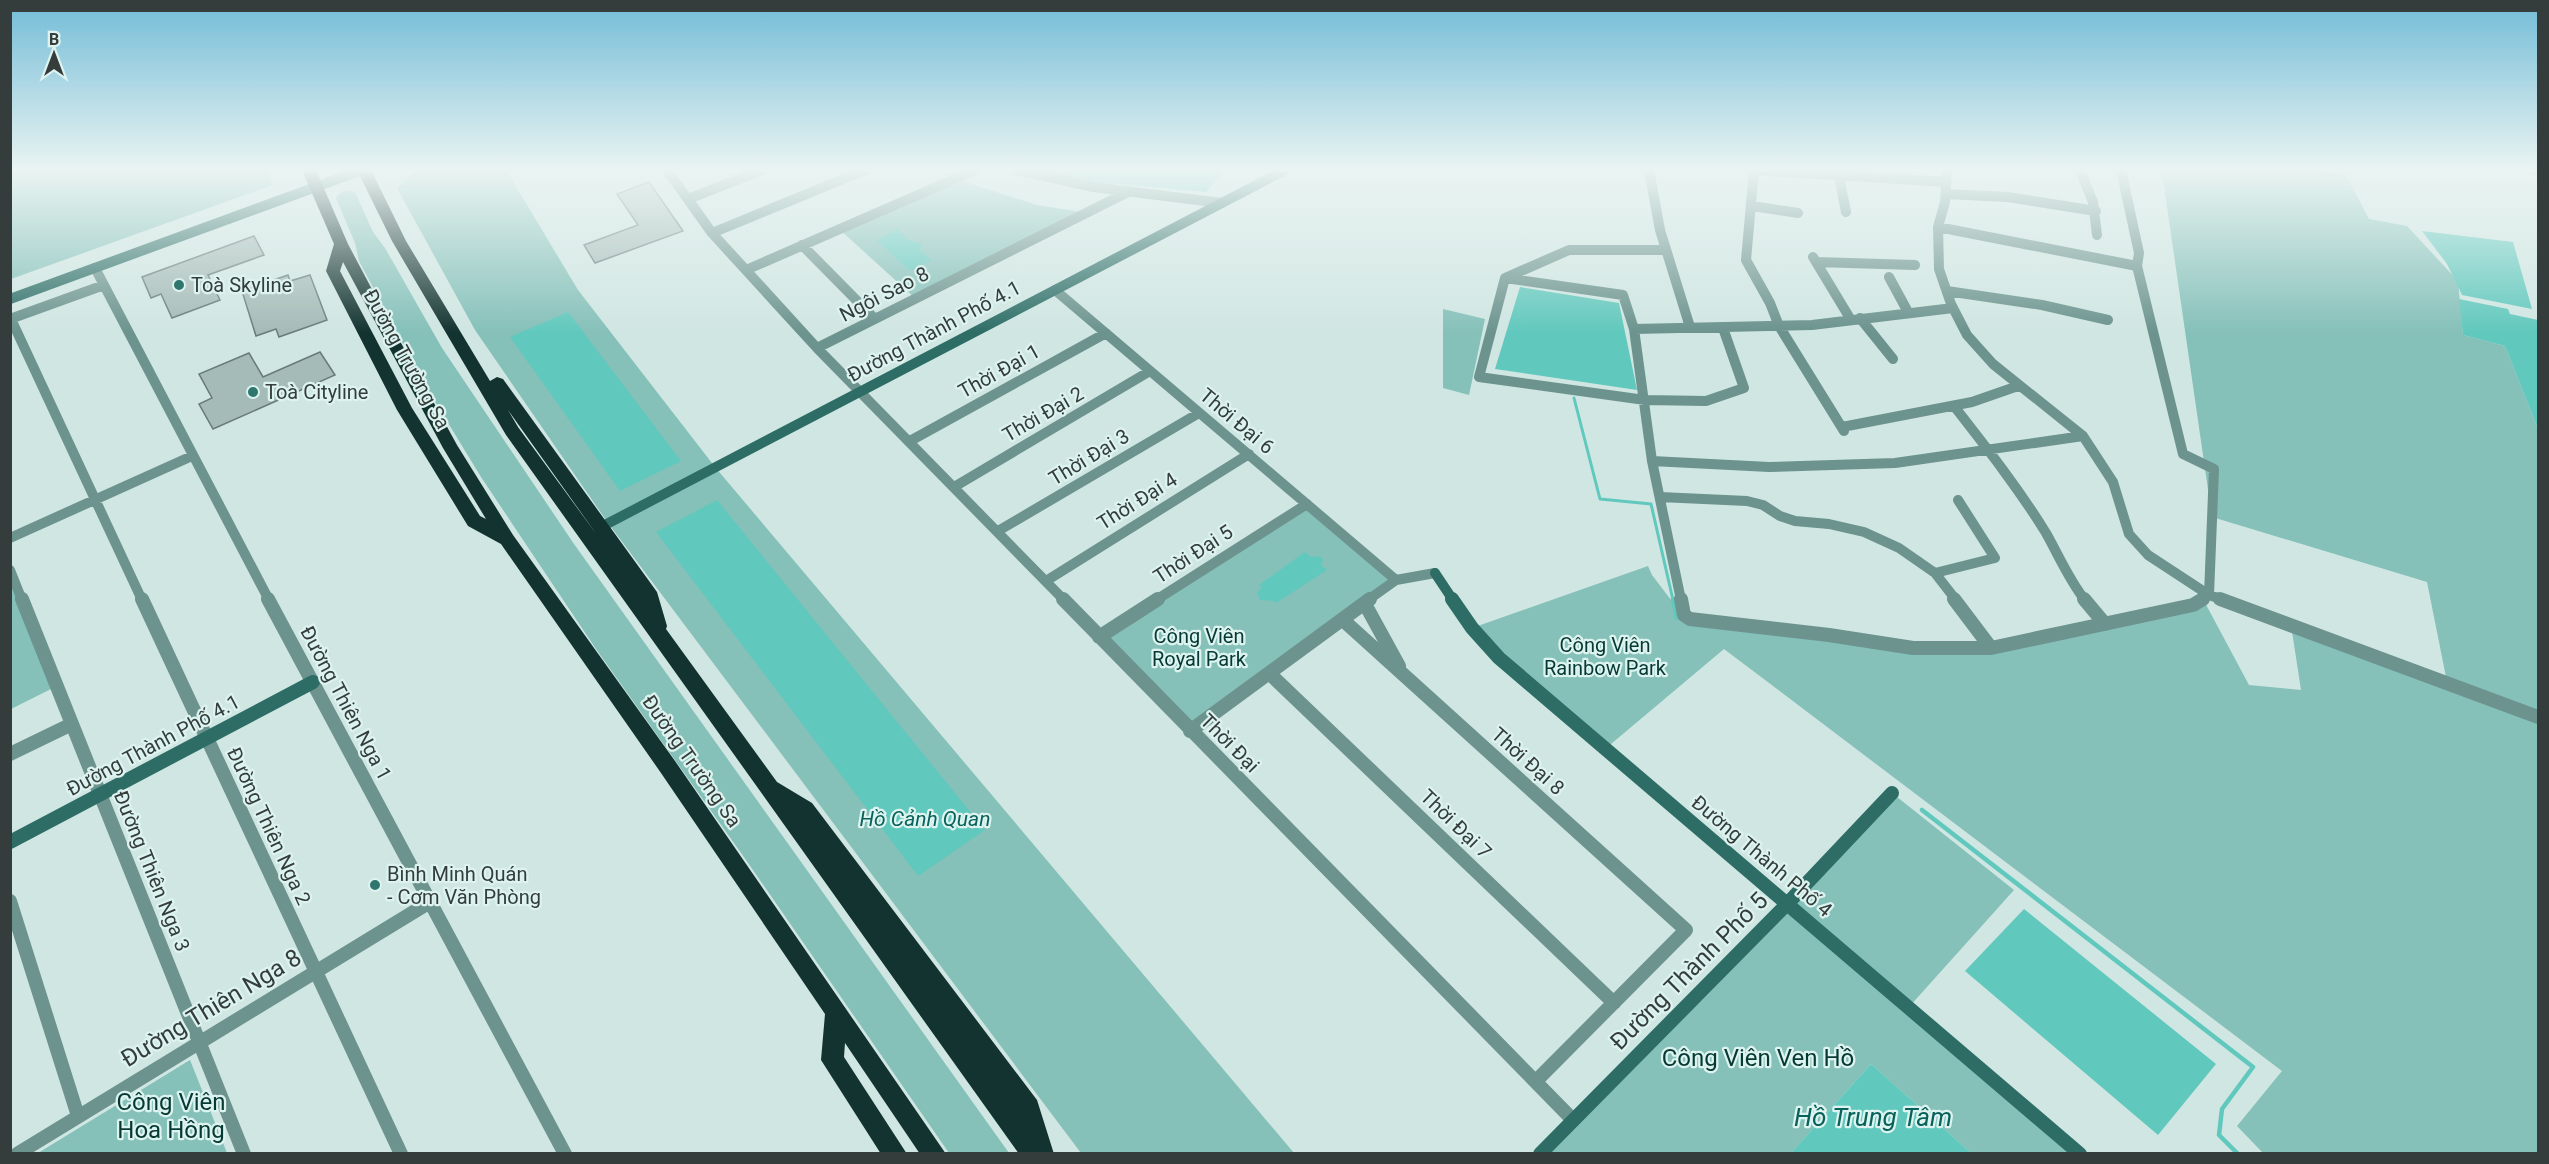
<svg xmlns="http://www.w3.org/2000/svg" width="2549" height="1164" font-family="Roboto,sans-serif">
	<rect width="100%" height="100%" fill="#d0e6e2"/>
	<path fill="#85c0b9" d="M11,170H267L273,185L11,279Z
		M417,170H506L578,290L715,467L1294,1153H1081L608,523L475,330L397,188Z
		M2155,170H2316L2346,175L2369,219L2407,226L2458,281L2463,335L2505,346L2538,429V1153H2263L2237,1126L2282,1071L1724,649L1605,749L1472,628L1648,566L1652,575L1684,617L1913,648H1991L2203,599L2249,685L2301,690L2291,625L2447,682L2427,582L2212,517L2162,172Z
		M956,179L1037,205L1087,213L915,298L839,229Z
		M349,190L355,192L373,232L385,248L442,348L574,544L1009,1153H949L746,860L596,649L481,477L425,385L359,261L355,243L336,198L340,193Z
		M1443,309L1485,319L1469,395L1443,388Z
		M1307,504L1396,580L1190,731L1099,637Z
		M10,570L57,686L11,709H10Z
		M1892,793L2014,890L1909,1007L2080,1153H1971L1871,1064L1791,1153L1540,1154Z
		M190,1060L227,1153H38Z"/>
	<path fill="#61c8bd" d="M1037,170H1226L1206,192L1084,181Z
		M897,229L910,241L922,244L920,250L931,260L910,271L876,240Z
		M2422,231L2513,242L2532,309L2462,295L2447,264Z
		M1520,287L1619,303L1637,390L1495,369Z
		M2459,299L2508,309L2510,314L2538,320V429L2505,346L2463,335Z
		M568,312L681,461L620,491L510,337Z
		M717,500L985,830L918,876L656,532Z
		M1305,552L1311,557L1319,556L1323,559L1321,565L1327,570L1276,603L1274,601L1260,600L1257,592L1262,588L1259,585Z
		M2024,909L2216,1064L2158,1135L1965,971Z
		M1871,1064L1971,1153H1791Z"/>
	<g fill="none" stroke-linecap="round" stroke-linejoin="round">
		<path stroke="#61c8bd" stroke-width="3" d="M1574,398L1600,499L1651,504L1673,600"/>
		<path stroke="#61c8bd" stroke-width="4.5" d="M1673,599L1677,618
			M1922,810L2253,1067L2222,1109L2219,1135L2238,1154"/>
	</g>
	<path fill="#a5bbb7" stroke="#677b78" stroke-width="1.5" d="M649,182L683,231L595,263L584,245L638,225L617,194Z
		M254,236L264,255L208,275L220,300L172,318L161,294L151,298L142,277Z
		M288,275L290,281L310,275L327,320L279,337L276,329L256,336L242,291Z
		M320,352L335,375L213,429L199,404L212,398L199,374L249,353L263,377Z"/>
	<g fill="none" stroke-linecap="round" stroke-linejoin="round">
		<path stroke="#6c938e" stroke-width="10" d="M667,170L712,233L817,348L1064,600
			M1017,170L1093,187L1222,203
			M1649,170L1660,230L1690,327
			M1947,170L1945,202L1938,227L1939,269L1951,304L1967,335L1993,364L2083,436L2113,482L2129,534L2148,555L2209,595L2224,600
			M2080,170L2093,202L2097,235
			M2121,170L2139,253L2137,266L2183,454L2214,469L2209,595L2200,600
			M2534,170H2538
			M1839,176L1846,212
			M1946,194L2008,197L2096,211
			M688,199L762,170
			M1752,206L1798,213
			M1938,227L2137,266
			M712,233L865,170
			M802,245L875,319
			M1665,250H1569L1505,278L1479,377L1645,400L1706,401L1744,388L1723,328
			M1813,257L1851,320
			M1816,262L1915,265
			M95,268L269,600
			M746,270L975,170
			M1889,277L1908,312
			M1505,278L1623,295L1634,329L1812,325L1953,308
			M1055,290L1396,580
			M1947,291L2042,305L2108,320
			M1860,318L1893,359
			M10,319L104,285
			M11,319L142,600
			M1634,329L1652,461L1681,600
			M817,348L1128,192
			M1954,406C1986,447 2019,489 2046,533C2059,556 2069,580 2085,600
			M1842,427L1972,402L2018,386
			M1844,431L1779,326L1770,303L1746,260L1754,170L1946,182
			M910,441L1106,333
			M1652,461L1769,467L1895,463L2083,436
			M954,487L1150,371
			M1660,497L1747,501L1763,505L1780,516L1795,521L1829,524L1864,532L1899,548L1935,573L1956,600
			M998,531L1199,413
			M10,538L192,456
			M10,570L22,600
			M1935,573L1995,558L1958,500
			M1046,581L1249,454
			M1156,600L1307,504
			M1368,600L1396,580L1435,573"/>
		<path stroke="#6c938e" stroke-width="14" d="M22,599L244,1154
			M142,599L401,1154
			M268,599L565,1154
			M1063,599L1573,1120
			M1681,599L1684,615L1690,619L1829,635L1913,648H1991
			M1954,599L1991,648L2193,605L2203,599
			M2084,599L2105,624
			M2220,599L2538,717
			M1365,604L1399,666
			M1343,620L1686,930L1536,1081
			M1099,637L1158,599
			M1270,674L1614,1003
			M1190,731L1370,599
			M10,754L72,724
			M10,901L78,1116
			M17,1154L430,902"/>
		<path stroke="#2d6d66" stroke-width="10" d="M10,299L362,170
			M601,527L1285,170
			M1435,573L1453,600"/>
		<path stroke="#2d6d66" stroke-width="14" d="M1452,599L1472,628L1499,658L2080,1154
			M10,842L313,682
			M1540,1154L1788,903L1892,793"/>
		<path fill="#133330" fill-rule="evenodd" d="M302,170H316L348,244L384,312L457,445L513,535L675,761L946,1154H920L845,1043L844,1057L907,1154H881L821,1060L825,1014L661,773L501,544L468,526L397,410L326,271L334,244ZM343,262L443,448L486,519L480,516L412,408L340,271Z
			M357,170H371L406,241L490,381L497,377L503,379L657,592L667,626L666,629L777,782L812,803L1037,1100L1054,1154H1019L506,435L392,241ZM508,410L597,535L518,427Z"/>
	</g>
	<linearGradient id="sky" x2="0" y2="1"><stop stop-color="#72bcd7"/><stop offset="0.51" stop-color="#eaf4f2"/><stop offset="1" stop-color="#eaf4f2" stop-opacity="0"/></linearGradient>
	<rect width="2549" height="333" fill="url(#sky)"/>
	<g fill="#2e766e" stroke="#ddf3ef" stroke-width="2">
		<circle cx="179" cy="285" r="6"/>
		<circle cx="253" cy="392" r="6"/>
		<circle cx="375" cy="885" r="6"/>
	</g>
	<g text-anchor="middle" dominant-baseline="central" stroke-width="4.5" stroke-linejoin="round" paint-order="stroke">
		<g font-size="20" fill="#343d3b" stroke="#ddf3ef" text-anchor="start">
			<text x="191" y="285">Toà Skyline</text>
			<text x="265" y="392">Toà Cityline</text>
			<text x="387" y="874">Bình Minh Quán<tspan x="387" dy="23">- Cơm Văn Phòng</tspan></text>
		</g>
		<g font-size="20" fill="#343d3b" stroke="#ddf3ef">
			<text transform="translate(884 294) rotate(-27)">Ngôi Sao 8</text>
			<text transform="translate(934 331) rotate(-28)">Đường Thành Phố 4.1</text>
			<text transform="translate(407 359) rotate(61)">Đường Trường Sa</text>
			<text transform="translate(999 371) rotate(-29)">Thời Đại 1</text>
			<text transform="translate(1043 414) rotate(-30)">Thời Đại 2</text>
			<text transform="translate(1237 421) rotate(40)">Thời Đại 6</text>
			<text transform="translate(1089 457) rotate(-31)">Thời Đại 3</text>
			<text transform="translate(1137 501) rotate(-32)">Thời Đại 4</text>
			<text transform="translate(1193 554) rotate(-33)">Thời Đại 5</text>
			<text transform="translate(346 703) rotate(62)">Đường Thiên Nga 1</text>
			<text transform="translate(1230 743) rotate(45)">Thời Đại</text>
			<text transform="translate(153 745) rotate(-28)">Đường Thành Phố 4.1</text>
			<text transform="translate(692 761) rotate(55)">Đường Trường Sa</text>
			<text transform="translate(1528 761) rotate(42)">Thời Đại 8</text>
			<text transform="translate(1456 824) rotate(44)">Thời Đại 7</text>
			<text transform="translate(269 826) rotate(65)">Đường Thiên Nga 2</text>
			<text transform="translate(1762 856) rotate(40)">Đường Thành Phố 4</text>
			<text transform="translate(152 871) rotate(68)">Đường Thiên Nga 3</text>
		</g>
		<g font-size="20" fill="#063934" stroke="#ddf3ef">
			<text x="1199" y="636">Công Viên<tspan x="1199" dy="23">Royal Park</tspan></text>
			<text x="1605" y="645">Công Viên<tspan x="1605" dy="23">Rainbow Park</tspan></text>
		</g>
		<g font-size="21" font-style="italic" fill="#08625b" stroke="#ddf3ef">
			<text x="925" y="819">Hồ Cảnh Quan</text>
		</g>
		<g font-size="24" fill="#343d3b" stroke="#ddf3ef">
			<text transform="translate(1689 971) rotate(-45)">Đường Thành Phố 5</text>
			<text transform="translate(211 1008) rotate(-31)">Đường Thiên Nga 8</text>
		</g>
		<g font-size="24" fill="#063934" stroke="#ddf3ef">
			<text x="1758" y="1058">Công Viên Ven Hồ</text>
			<text x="171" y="1102">Công Viên<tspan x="171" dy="28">Hoa Hồng</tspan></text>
		</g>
		<g font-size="26" font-style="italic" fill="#08625b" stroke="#ddf3ef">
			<text x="1873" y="1117">Hồ Trung Tâm</text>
		</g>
	</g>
	<rect width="2549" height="1164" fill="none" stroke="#343d3b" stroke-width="24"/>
	<g transform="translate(54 54)" stroke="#ddf3ef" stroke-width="4.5" paint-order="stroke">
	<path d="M0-4.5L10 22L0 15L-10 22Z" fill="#343d3b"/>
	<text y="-9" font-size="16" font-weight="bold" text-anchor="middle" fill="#343d3b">B</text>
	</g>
</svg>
